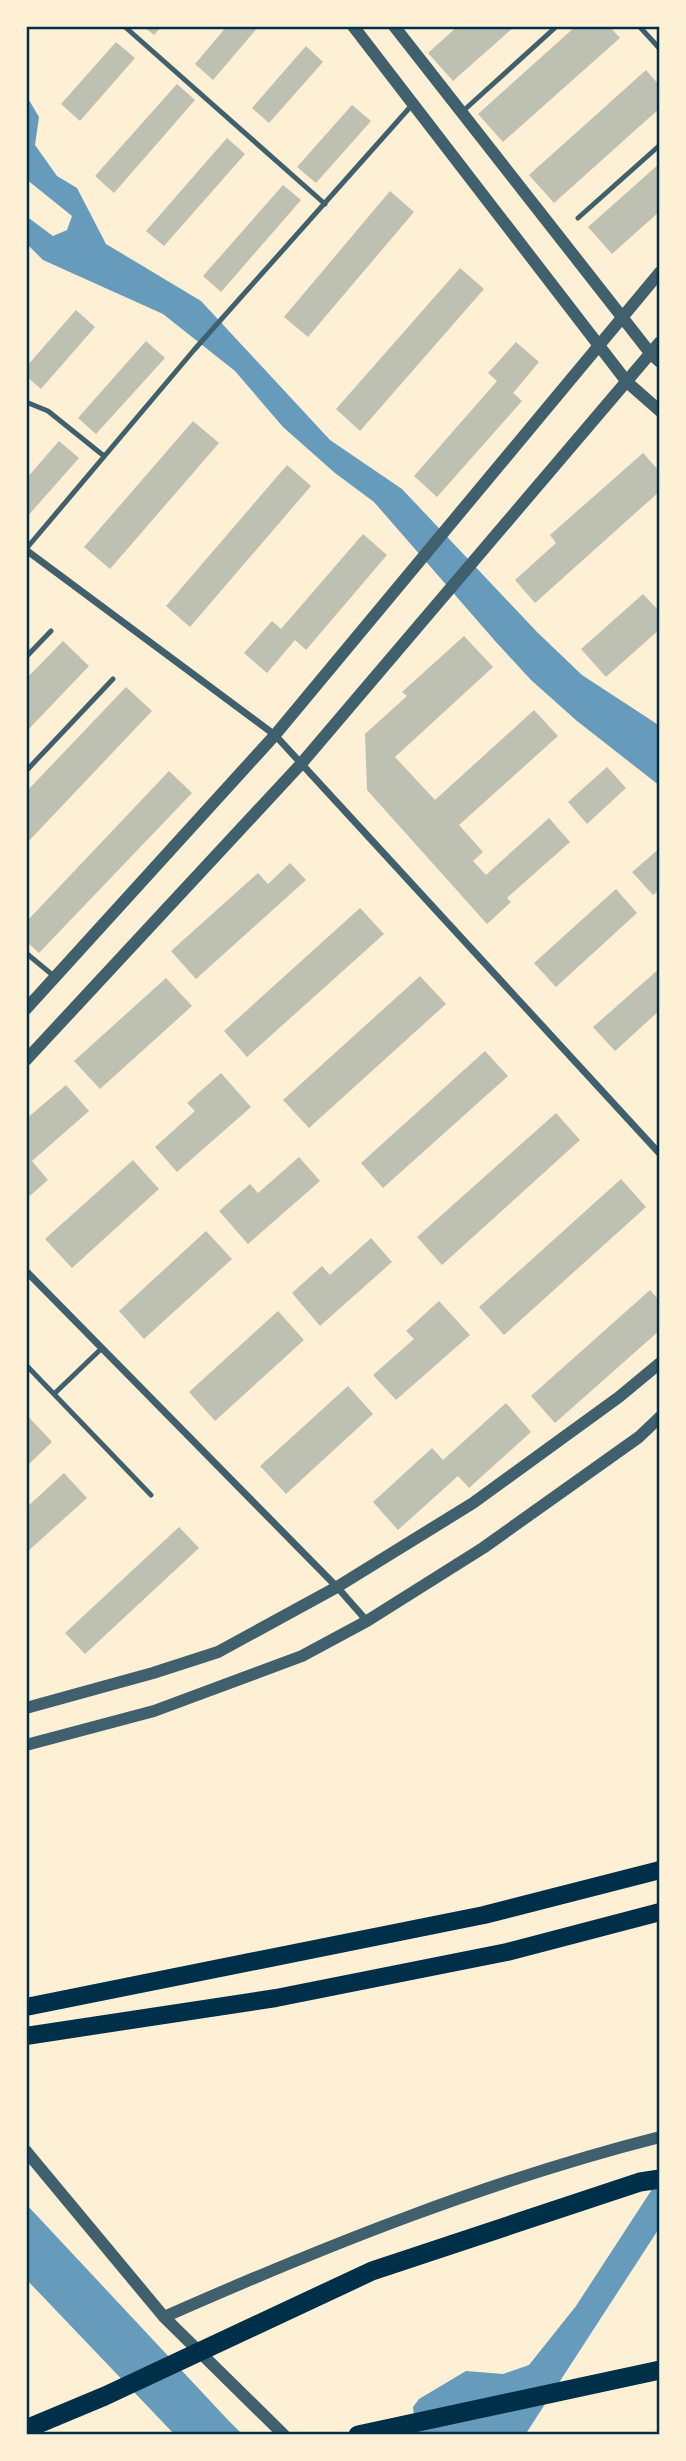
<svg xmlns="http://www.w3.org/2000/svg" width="686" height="2461" font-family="Overpass,sans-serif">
	<rect width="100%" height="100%" fill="#fdf0d5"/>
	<path fill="#669bbc" d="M26,95L39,117L35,145L57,176L77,188L106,244L201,301L330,440L402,489L537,632L582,675L660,726V786L577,721L531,680L496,642L374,502L335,473L283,427L235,371L163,314L43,260L26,243V216L53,236L67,230L72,216L26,179Z
		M660,2177V2227L525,2435H416L413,2407L419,2399L466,2371L503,2374L529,2365L576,2306Z
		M26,2204L228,2420L243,2435H175L26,2279Z"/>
	<path fill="#bec0b2" d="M143,26H162L154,35Z
		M227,26H259L213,80L195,64Z
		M458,26H515L453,81L428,53Z
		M576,26H609L620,38L503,142L478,114Z
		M116,42L135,58L80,121L61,104Z
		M306,46L323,62L269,123L252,108Z
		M646,70L660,86V108L554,203L529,175Z
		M177,84L195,100L114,193L95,176Z
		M352,105L371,121L316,183L297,167Z
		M227,138L245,154L164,246L146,231Z
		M660,163V211L612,254L588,227Z
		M283,185L301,200L221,292L203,276Z
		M390,191L414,212L308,337L284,317Z
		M460,268L484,289L360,431L336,409Z
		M76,310L95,327L41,389L26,376V367Z
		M146,341L165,358L96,434L78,418Z
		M516,342L539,362L513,393L522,401L437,497L414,476L497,381L488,373Z
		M193,421L219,443L110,569L84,547Z
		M59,441L79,458L26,518V479Z
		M643,453L660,472V491L535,603L515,580L556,543L550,535Z
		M287,465L311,486L190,627L166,606Z
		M363,534L387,555L306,650L295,640L267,673L244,653L272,621L281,629Z
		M643,594L660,612V629L606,677L581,649Z
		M464,636L493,667L395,757L435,800L534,710L558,736L459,825L483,852L473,861L486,875L549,818L570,842L507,898L511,902L487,924L367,790L365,734L407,696L402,692Z
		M63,641L89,666L26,732V679Z
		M126,687L152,711L26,844V792Z
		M607,767L626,788L587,824L568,802Z
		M169,771L192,793L39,953L26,941V922Z
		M660,848V889L653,895L632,872Z
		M290,863L306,880L196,979L171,951L258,873L268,884Z
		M616,889L637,913L556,987L534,963Z
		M360,908L384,934L247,1057L224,1031Z
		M660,968V1010L615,1051L593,1027Z
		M420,976L446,1004L309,1128L283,1100Z
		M166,978L192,1006L100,1089L74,1061Z
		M485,1051L508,1076L383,1188L361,1163Z
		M221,1073L251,1107L177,1172L155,1147L195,1111L187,1103Z
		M66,1085L89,1111L32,1161L48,1180L26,1199V1119Z
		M556,1113L580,1140L442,1265L417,1237Z
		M299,1157L320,1181L248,1244L219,1211L250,1184L258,1193Z
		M133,1160L159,1189L72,1268L45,1239Z
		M621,1179L646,1207L504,1335L479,1307Z
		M206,1231L232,1259L144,1339L119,1311Z
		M371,1238L392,1262L320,1326L292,1293L322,1266L330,1275Z
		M650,1290L660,1301V1330L555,1423L531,1396Z
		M439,1301L470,1335L396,1400L373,1375L414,1339L406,1331Z
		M278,1311L304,1340L215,1421L189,1392Z
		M348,1386L373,1414L286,1494L260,1466Z
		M506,1403L531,1432L469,1488L458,1476L398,1530L373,1502L432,1448L443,1460Z
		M26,1414L52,1442L29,1464L26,1462Z
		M64,1473L87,1498L26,1553V1508Z
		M179,1527L199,1548L85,1654L65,1633Z"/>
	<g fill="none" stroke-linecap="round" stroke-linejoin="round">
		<path stroke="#3f606c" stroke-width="5" d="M124,26L325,204
			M639,26L660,49
			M462,112L557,26
			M578,218L660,145
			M26,402L48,411L104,456
			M26,549L194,350L412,105
			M26,657L51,631
			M26,771L113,679
			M26,953L55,977
			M26,1365L151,1495
			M54,1394L102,1348"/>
		<path stroke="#3f606c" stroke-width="7" d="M26,550L275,735L660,1154
			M26,1271L337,1587L367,1621"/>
		<path stroke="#3f606c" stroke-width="12" d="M353,26L627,382L660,411
			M394,26L651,354L660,362
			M26,1009L275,735L660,272
			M26,1060L301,764L660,342
			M26,1708L153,1673L218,1652L337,1587L473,1503L619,1397L660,1363
			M26,1745L154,1711L302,1656L367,1621L483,1548L639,1437L660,1417
			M26,2151L164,2317L284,2435
			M164,2317C325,2246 490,2180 660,2137"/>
		<path stroke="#003049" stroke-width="18" d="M26,2007L484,1915L660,1870
			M26,2036L276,1998L507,1952L660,1912"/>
		<path stroke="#003049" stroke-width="19" d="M26,2429L105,2396L372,2271L640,2182L660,2179
			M358,2435L660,2370"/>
	</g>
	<rect width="686" height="2461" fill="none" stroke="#fdf0d5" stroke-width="56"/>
	<rect x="28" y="28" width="630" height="2405" fill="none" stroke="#003049" stroke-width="2.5"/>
</svg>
